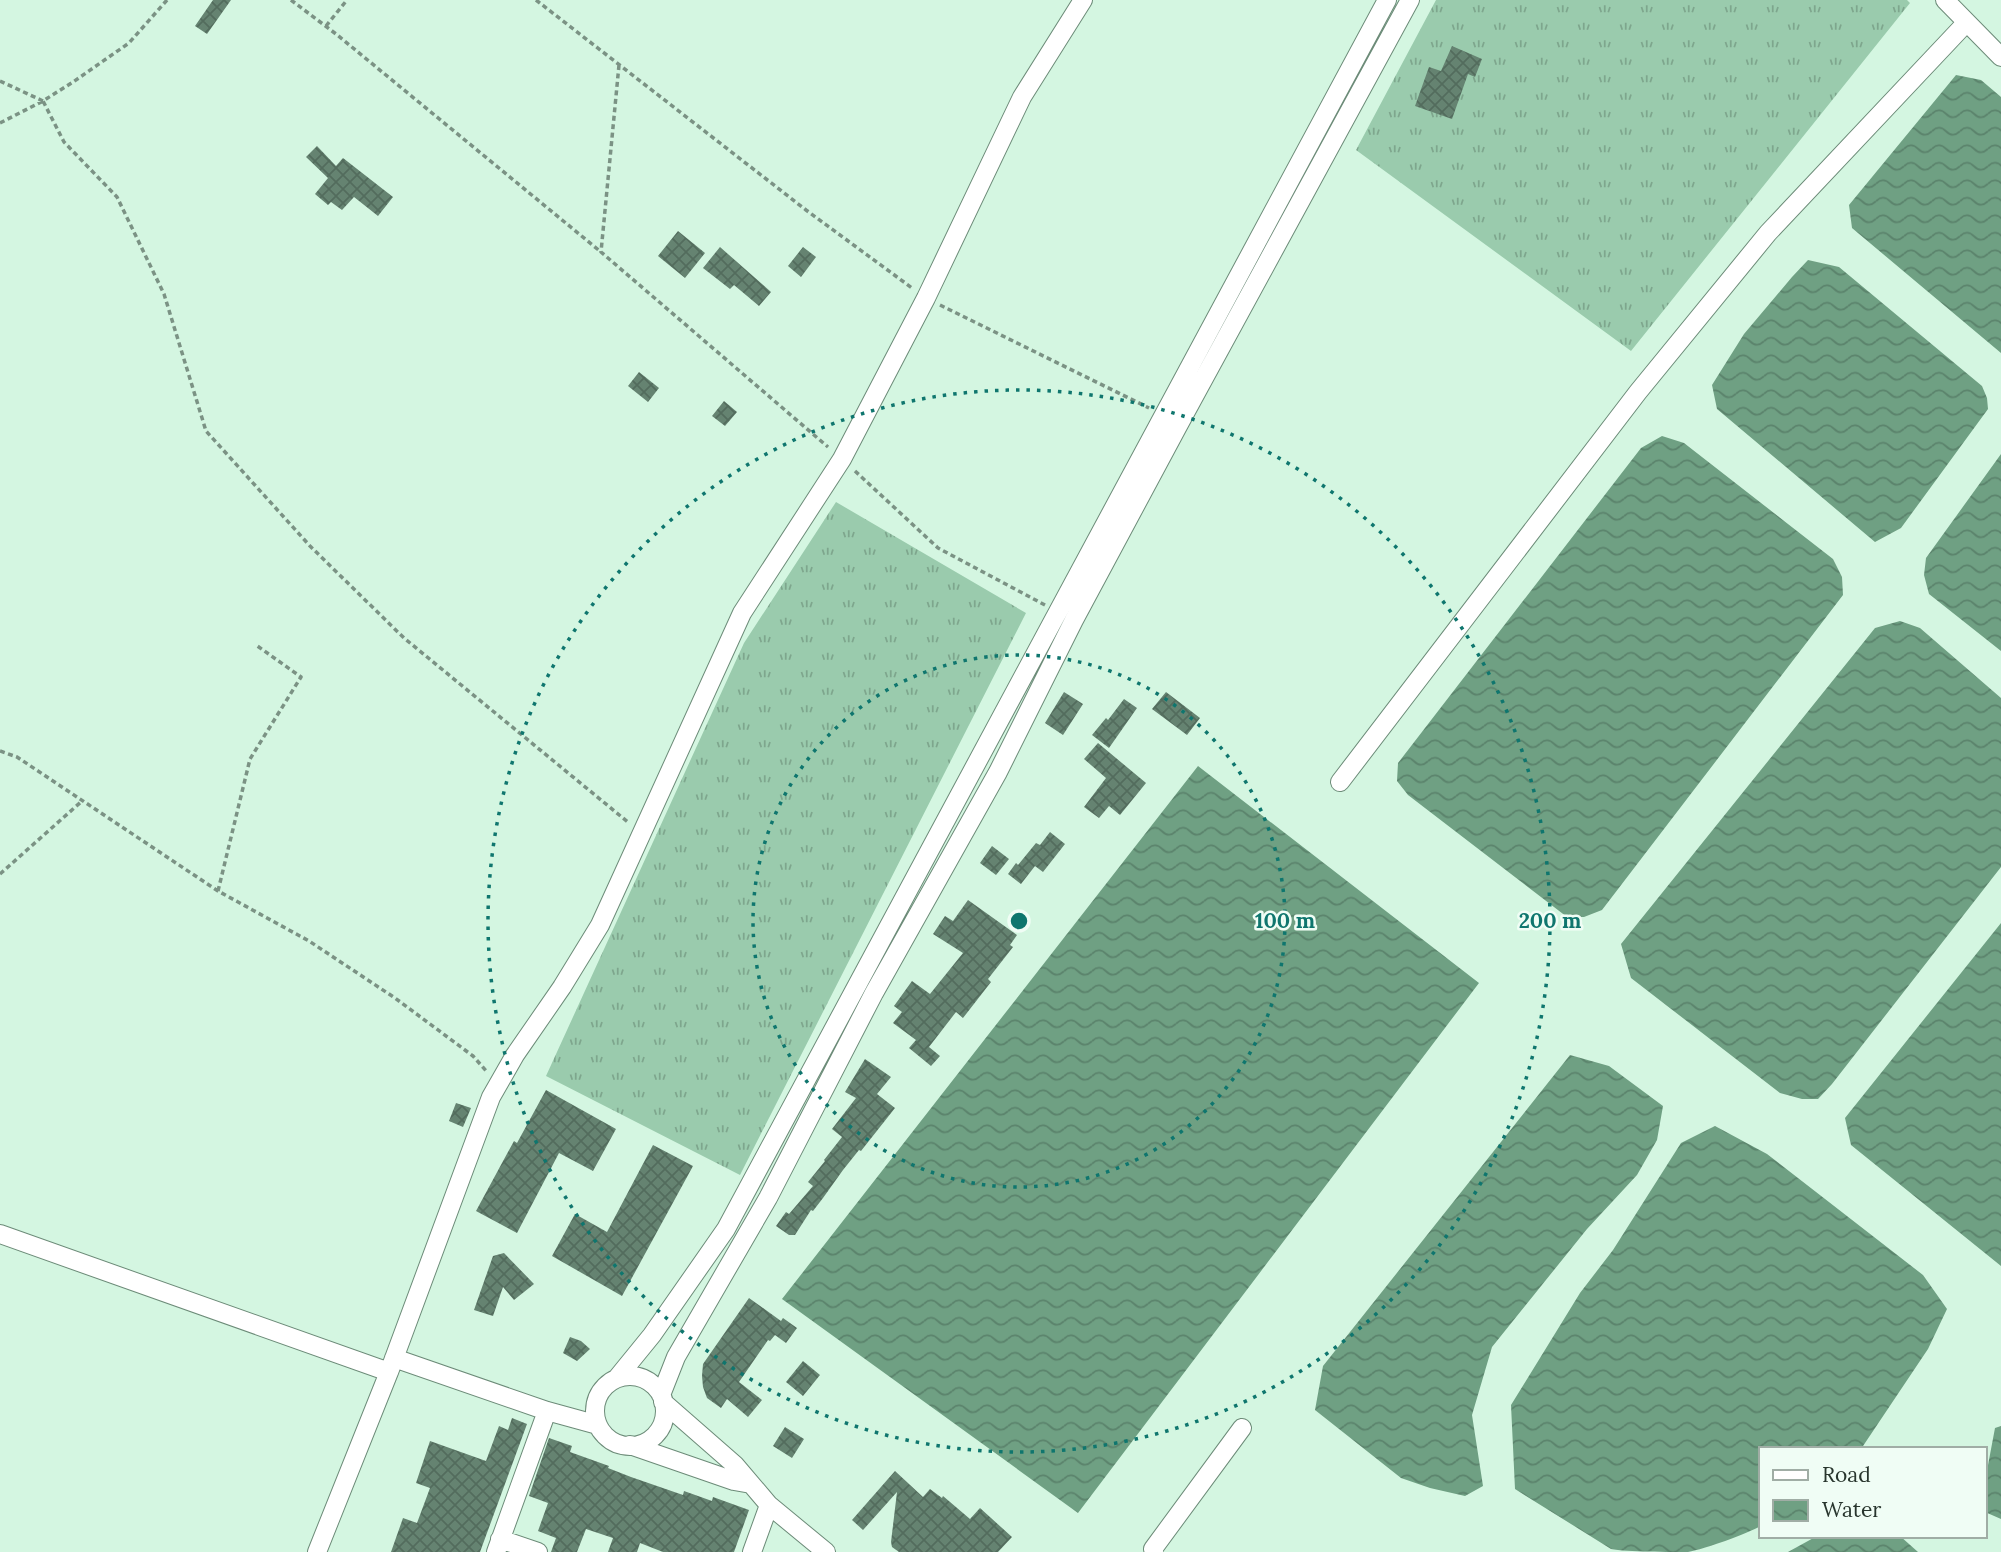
<svg xmlns="http://www.w3.org/2000/svg" width="2001" height="1552" font-family="Lora,serif">
	<defs>
		<pattern id="grass-tufts" width="24" height="20" patternUnits="userSpaceOnUse" patternTransform="scale(1.75)"><rect width="24" height="20" fill="#9acbad"/><path d="M3 7l-1-3M5 7V3M7 7l1-3M15 17l-1-3M17 17v-4M19 17l1-3" fill="none" stroke="#7ea68d"/></pattern>
		<pattern id="water-waves" width="16" height="10" patternUnits="userSpaceOnUse" patternTransform="scale(1.75)"><rect width="16" height="10" fill="#6fa083"/><path d="M0 5q4-4 8 0t8 0" fill="none" stroke="#5b836c"/></pattern>
		<pattern id="building-cross-hatch" width="8" height="8" patternUnits="userSpaceOnUse" patternTransform="scale(1.75)"><rect width="8" height="8" fill="#658371"/><path d="M0 0l8 8M0 8l8-8" fill="none" stroke="#536c5d"/></pattern>
	</defs>
	<rect width="100%" height="100%" fill="#d4f6e1"/>
	<path fill="url(#grass-tufts)" d="M1436,0H1907L1910,3L1631,351L1356,150Z
		M836,502L1026,613L740,1175L546,1076L744,643Z"/>
	<path fill="url(#water-waves)" d="M1956,75L1981,80L2001,97V353L1852,228L1849,205Z
		M1808,260L1839,267L1982,386L1987,398L1988,409L1901,528L1875,542L1717,409L1712,385L1744,334L1792,277Z
		M1662,436L1684,443L1833,559L1842,577L1843,595L1602,910L1584,917H1567L1408,795L1397,781L1398,763L1641,448Z
		M2001,454V651L1929,594L1924,575L1926,558Z
		M1900,621L1920,628L2001,698V867L1832,1084L1818,1099H1802L1780,1093L1631,978L1621,944L1875,628Z
		M1198,766L1479,983L1078,1513L782,1299Z
		M2001,923V1266L1851,1145L1845,1118Z
		M1570,1055L1609,1066L1663,1106L1657,1140L1637,1175L1587,1229L1492,1347L1472,1415L1483,1486L1465,1496L1430,1488L1401,1478L1315,1410L1323,1366Z
		M1715,1126L1767,1154L1923,1275L1947,1309L1928,1349L1861,1449H1761V1526C1746,1534 1705,1549 1688,1552C1672,1552 1626,1552 1611,1549L1515,1489L1511,1405L1580,1293L1613,1250L1681,1143Z
		M2001,1426V1519L1985,1512V1481L1995,1428Z
		M1817,1536H1900L1918,1552H1788Z"/>
	<path fill="url(#building-cross-hatch)" d="M213,0H231L207,34L195,26Z
		M1452,46L1482,59L1475,77L1468,74L1452,119L1415,106L1429,67L1441,71Z
		M317,146L336,166L343,158L393,197L378,216L354,197L342,210L331,202L328,205L315,194L328,178L306,157Z
		M678,231L705,253L685,278L658,256Z
		M720,247L771,292L759,306L734,285L730,289L703,268Z
		M803,247L816,257L801,277L788,266Z
		M639,372L659,388L648,402L628,386Z
		M724,401L737,412L725,426L712,416Z
		M1064,692L1083,704L1063,735L1045,723Z
		M1166,692L1200,718L1187,735L1152,709Z
		M1124,699L1137,708L1109,748L1092,735L1106,718L1108,720Z
		M1098,743L1146,783L1120,815L1109,806L1099,818L1084,807L1106,778L1084,759Z
		M1050,832L1065,844L1043,872L1035,866L1021,884L1008,874L1016,863L1018,865L1036,843L1040,845Z
		M992,846L1009,859L996,875L980,863Z
		M968,900L1017,935L1010,945L1013,947L988,979L991,982L963,1018L956,1012L929,1047L940,1056L931,1066L909,1048L916,1040L893,1023L902,1012L894,1006L912,981L930,994L963,953L933,934L945,916L953,921Z
		M865,1059L891,1077L877,1094L895,1108L861,1151L859,1150L843,1170L823,1198L813,1211L811,1210L795,1235H789L776,1226L786,1212L789,1214L813,1186L808,1182L825,1161L824,1160L842,1137L832,1129L856,1098L845,1092Z
		M546,1090L616,1129L593,1171L559,1153L517,1233L476,1211L514,1141L517,1143Z
		M456,1103L471,1108L463,1127L449,1121Z
		M653,1145L693,1166L622,1296L552,1256L575,1214L607,1232Z
		M504,1253L534,1284L514,1300L503,1287L493,1316L474,1310L493,1256Z
		M749,1298L781,1321L783,1318L797,1328L786,1343L775,1335L770,1341L768,1340L739,1382L762,1400L748,1417L727,1399L721,1408L707,1398L703,1387L702,1376L703,1364Z
		M570,1337L581,1341L590,1349L577,1361L563,1353Z
		M803,1361L820,1375L803,1396L786,1382Z
		M512,1418L527,1424L480,1552H391L403,1518L417,1523L430,1488L416,1483L430,1441L486,1461L499,1426L508,1430Z
		M785,1427L804,1439L792,1458L773,1446Z
		M549,1438L572,1446L570,1452L609,1466L608,1468L631,1477L683,1495L684,1491L712,1501L713,1497L749,1510L734,1552H663L640,1543L637,1552H608L613,1538L586,1529L577,1552H551L556,1538L538,1531L548,1503L529,1496Z
		M895,1471L923,1497L930,1489L942,1498L943,1496L970,1519L980,1508L1012,1537L998,1552H899L892,1547L891,1542L897,1492L863,1530L852,1520Z"/>
	<g fill="none" stroke-linecap="round" stroke-linejoin="round">
		<defs>
			<path id="minor" d="M1945,0L2001,57
				M1340,782L1638,392L1768,233L1966,23
				M0,1234L389,1372
				M394,1358L547,1411L598,1425
				M595 1411a35 35 0 1 1 70 0a35 35 0 1 1-70 0Z
				M617,1378L652,1335L726,1229L1387,0
				M661,1395L676,1357L768,1198L874,993L998,772L1074,620L1178,426L1410,0
				M663,1402L735,1465L769,1505L826,1552
				M630,1445L734,1481L751,1484
				M500,1539L538,1552
				M317,1552L389,1372L491,1097L515,1055L562,987L600,925L742,613L842,459L926,298L1022,97L1083,0
				M496,1552L547,1411
				M752,1552L769,1505
				M1154,1552L1153,1549L1242,1428"/>
		</defs>
		<use href="#minor" stroke="#6c8b78" stroke-width="20"/>
		<path stroke="#7b9284" stroke-width="3.5" stroke-dasharray="5 3.5" stroke-linecap="butt" d="M167,0L129,43L73,82L43,101L64,142L117,197L164,294L206,431L310,546L404,638L629,823
			M291,0L336,34L601,252
			M536,0L806,210L912,288
			M326,26L347,0
			M619,65L601,252L828,447
			M0,81L43,101
			M0,123L43,101
			M940,305L1149,408
			M855,471L938,548L1045,605
			M0,751L17,757L218,891L309,941L395,998L473,1056L488,1073
			M0,874L82,801
			M218,891L250,759L301,677L256,645"/>
		<use href="#minor" stroke="#fff" stroke-width="18"/>
	</g>
	<g fill="none" stroke="#0f766e" stroke-width="3.5" stroke-dasharray="3.5 7">
		<circle cx="1019" cy="921" r="266"/>
		<circle cx="1019" cy="921" r="531"/>
	</g>
	<circle cx="1019" cy="921" r="10" fill="#0f766e" stroke="#f0fdf5" stroke-width="3.5"/>
	<g font-size="21" text-anchor="middle" font-weight="bold" fill="#0f766e" stroke="#f0fdf5" stroke-width="5" stroke-linejoin="round" paint-order="stroke">
		<text x="1285" y="928">100 m</text>
		<text x="1550" y="928">200 m</text>
	</g>
	<rect x="1759" y="1447" width="228" height="91" fill="#f0fdf5" stroke="#a0ada5" stroke-width="2"/>
	<rect x="1773" y="1470" width="35" height="10" fill="#ffffff" stroke="#a0ada5" stroke-width="2"/>
	<text x="1822" y="1482" font-size="21" fill="#28352d">Road</text>
	<rect x="1773" y="1500" width="35" height="21" fill="url(#water-waves)" stroke="#a0ada5" stroke-width="2"/>
	<text x="1822" y="1517" font-size="21" fill="#28352d">Water</text>
</svg>
